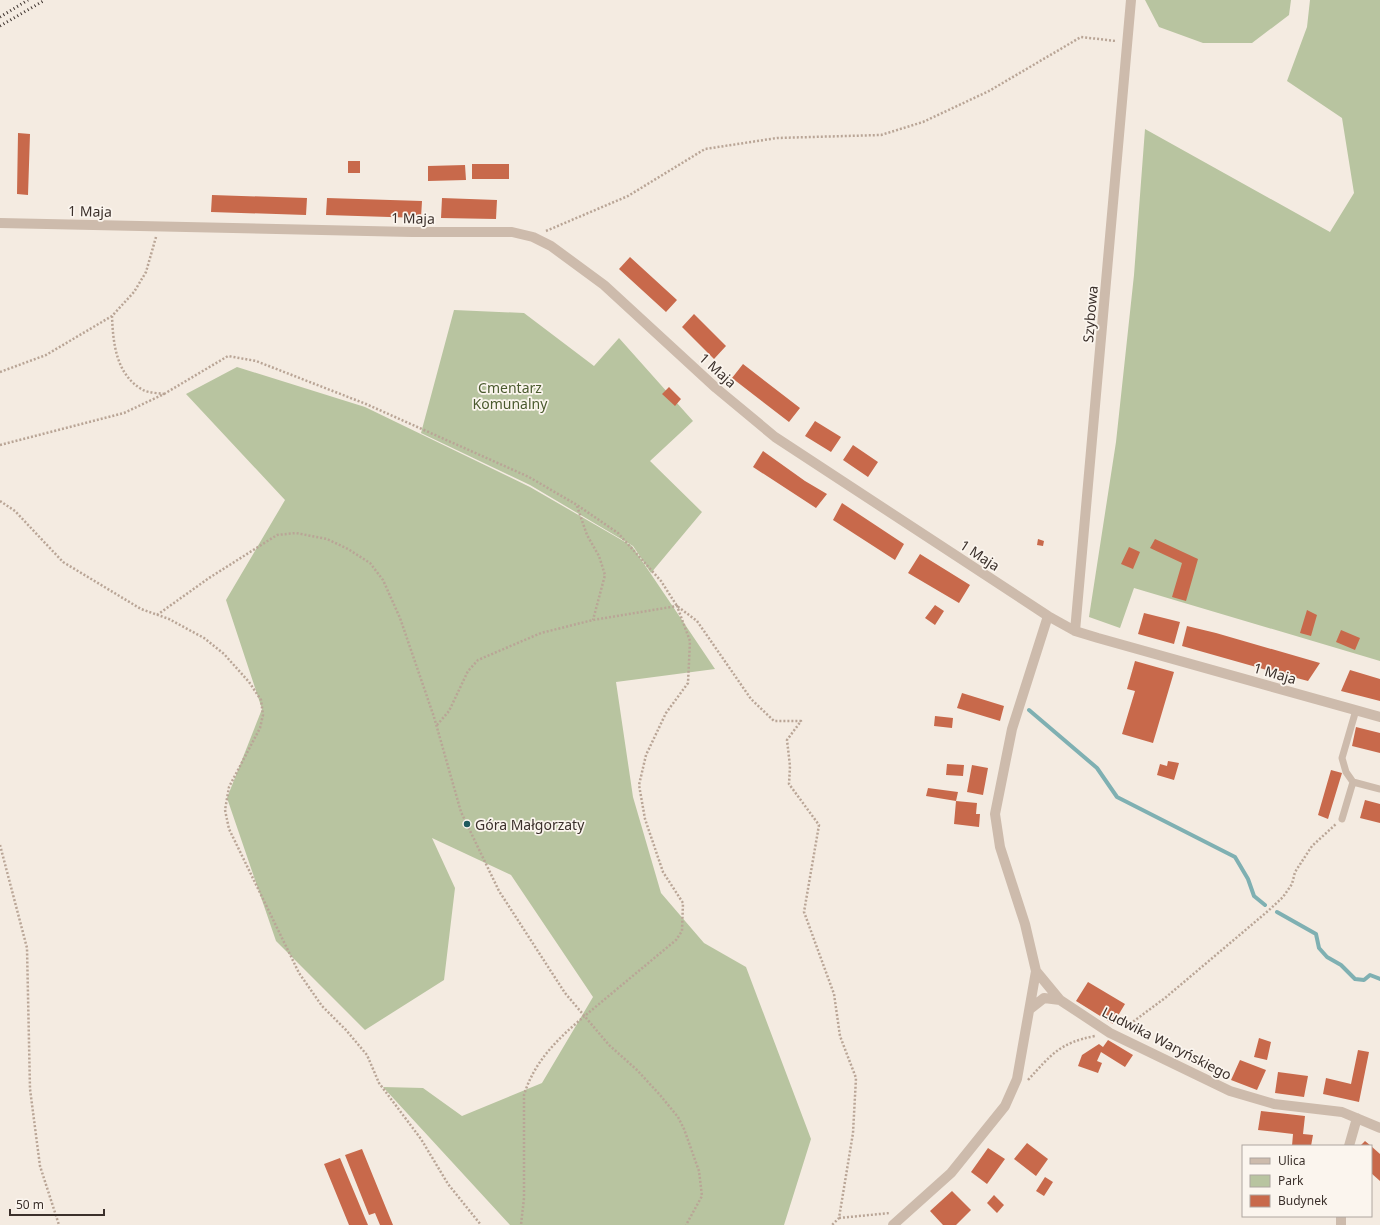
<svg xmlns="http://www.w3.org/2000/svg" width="1380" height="1225" font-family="'Noto Sans',sans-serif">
	<rect width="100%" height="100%" fill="#f4ebe1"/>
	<path fill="#b8c4a0" d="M1145,0H1291L1289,15L1252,43H1203L1159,27Z
		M1310,0H1380V661L1134,588L1120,628L1089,617L1116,442L1134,275L1145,129L1330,232L1354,193L1342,118L1287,81L1307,27Z
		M454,310L524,313L594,366L619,338L693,421L650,461L702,512L651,573L633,546L530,485L421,433Z
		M237,367L365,407L530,487L632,546L715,669L616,682L633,797L661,893L704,943L746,967L811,1139L784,1225H510L383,1087L423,1088L462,1116L542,1083L593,997L511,875L432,838L455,888L444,980L365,1030L276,941L227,798L262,709L226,600L285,500L186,394Z"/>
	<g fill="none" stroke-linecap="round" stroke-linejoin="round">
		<path stroke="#7fb0b2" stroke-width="4" d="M1029,710L1097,768L1117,797L1235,857L1248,879L1254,896L1265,905
			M1277,912L1316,934L1319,948L1327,957L1341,965L1355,979L1364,980L1370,975L1380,979"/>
	</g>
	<path fill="#c8694b" d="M18,133L30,134L28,195L17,194Z
		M348,161H360V173H348Z
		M472,164H509V179H472Z
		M465,165L466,180L428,181V166Z
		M212,195L307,198L306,215L211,212Z
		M327,198L422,201L421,218L326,215Z
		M442,198L497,200L496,219L441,218Z
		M630,257L677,300L666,312L619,269Z
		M694,314L726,346L714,359L682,327Z
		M743,364L800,408L789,422L732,378Z
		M669,387L681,399L675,406L662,394Z
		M815,421L841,437L831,452L805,436Z
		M853,445L878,462L868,477L843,460Z
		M763,451L805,481L827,494L816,508L753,467Z
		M842,503L904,544L895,560L833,520Z
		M1038,539L1044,541L1043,546L1037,545Z
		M1155,539L1198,559L1186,601L1172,597L1182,563L1150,548Z
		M1129,547L1140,552L1133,569L1121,564Z
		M920,554L970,585L959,603L908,573Z
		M935,605L944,611L935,625L925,618Z
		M1307,610L1317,615L1311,636L1300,633Z
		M1144,613L1180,622L1174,644L1138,634Z
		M1187,626L1216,633L1320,663L1308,681L1274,672L1182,646Z
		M1341,630L1360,638L1355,650L1336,642Z
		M1135,661L1174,672L1153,743L1122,734L1135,691L1127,689Z
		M1350,670L1380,679V701L1341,691Z
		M962,693L1004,706L1000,721L957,708Z
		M935,716L953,718L952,728L934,726Z
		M1356,727L1380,733V753L1352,746Z
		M1168,761L1179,763L1174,780L1157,775L1160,764L1167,766Z
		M947,764L964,765L963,776L946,775Z
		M972,765L988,768L983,795L967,792Z
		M1331,770L1342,773L1328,819L1318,815Z
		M928,788L958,792L956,801L926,796Z
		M1365,800L1380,804V823L1360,818Z
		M956,801L977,803L976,814H980L979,827L954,824Z
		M1088,982L1125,1004L1113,1024L1076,1001Z
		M1259,1038L1271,1042L1267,1060L1254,1057Z
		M1108,1040L1133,1055L1125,1067L1101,1052L1097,1061L1102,1063L1098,1073L1078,1066L1082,1055L1099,1044L1103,1047Z
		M1358,1050L1369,1052L1359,1102L1323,1094L1326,1078L1351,1084Z
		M1240,1060L1266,1070L1257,1090L1231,1080Z
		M1278,1072L1308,1076L1304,1097L1275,1093Z
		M1261,1111L1305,1116L1303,1134L1313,1135L1311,1146H1292L1293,1134L1258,1130Z
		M1365,1141L1371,1146H1360Z
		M1027,1143L1048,1159L1036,1176L1014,1159Z
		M1371,1146L1380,1154V1181L1371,1173Z
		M988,1148L1005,1159L987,1184L971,1172Z
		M362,1149L386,1208L393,1225H380L375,1213L369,1215L345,1155Z
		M340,1158L365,1218L368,1225H349L324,1164Z
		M1045,1177L1053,1182L1044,1196L1036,1191Z
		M952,1191L971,1210L956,1225H943L930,1211Z
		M994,1195L1004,1205L997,1213L987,1203Z"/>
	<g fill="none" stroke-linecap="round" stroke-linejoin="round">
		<path stroke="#b9a596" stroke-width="2.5" stroke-dasharray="2 2" stroke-linecap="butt" d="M546,231L628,196L705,149L777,138L881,135L923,122L989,91L1081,37L1116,41
			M0,372L46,355L112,316L134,292L146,272L156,237
			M164,394L228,356L256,361L366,404L529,477L577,505L618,533L661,581L677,606L697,621L751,699L774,721H801L787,740L790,766L789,784L819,825L804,912L834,994L840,1036L856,1078L853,1133L839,1218L832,1225
			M0,445L124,413L164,394C158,393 149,393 143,390C116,375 113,343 112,316
			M0,501L15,511L63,562L141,609L169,619L204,638L224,654L249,682L261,700L263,715L260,728L229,787L225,810L229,829L299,973L322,1006L346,1030L367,1055L379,1083L421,1139L448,1184L481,1225
			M577,506L587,535L599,556L605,575L593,620
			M157,615L209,578L277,535L296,533L327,539L348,549L370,563L383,580L400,618L434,717L461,812L499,891L565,993L609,1045L637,1070L660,1095L678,1117L684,1129L699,1171L702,1196L686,1225
			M437,725L449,711L468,671L478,660L541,633L593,620L677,606L690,641L688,683L666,713L646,755L639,785L645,819L663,872L683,903L682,931L676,940C652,960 629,979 605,999C572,1027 537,1052 524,1095V1198L521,1225
			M0,845L27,948L30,1089L40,1166L59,1225
			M1122,1026L1134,1021L1165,998L1268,911L1283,897L1292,884L1295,872L1312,846L1336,824
			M1028,1080C1051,1055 1059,1043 1095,1036
			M839,1218L890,1213"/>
		<path stroke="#cdbbac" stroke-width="7" d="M1356,710L1342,758L1346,772L1353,782L1380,789
			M1342,819L1353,782"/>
		<path stroke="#cdbbac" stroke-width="10" d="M0,223L412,232H512L533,237L551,246L604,285L716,388L775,437L1048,616L1075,631L1098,638L1380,717
			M1048,616L1012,729L995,814L1000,847L1025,924L1036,971L1060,1000L1110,1033L1230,1091L1274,1104L1342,1112L1380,1128
			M1075,631L1131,0
			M1030,1009L1044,998L1060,1000
			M1349,1146L1357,1118
			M893,1225L951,1173L1005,1106L1017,1079L1036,971
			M1341,1225V1216"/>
		<path stroke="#3b302b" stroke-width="3" stroke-dasharray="1 3" stroke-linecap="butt" d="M0,17L28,0
			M0,26L45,0"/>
	</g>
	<circle fill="#1f5a5e" stroke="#fbf5ee" stroke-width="1.5" cx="467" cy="824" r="4"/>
	<g text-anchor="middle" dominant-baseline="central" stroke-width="3.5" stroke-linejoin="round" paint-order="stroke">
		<g font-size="14" fill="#3b302b" stroke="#fbf5ee">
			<text transform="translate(90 211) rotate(1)">1 Maja</text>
			<text transform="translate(413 218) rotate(1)">1 Maja</text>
			<text transform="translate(1090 314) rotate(-85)">Szybowa</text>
			<text transform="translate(718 370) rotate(42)">1 Maja</text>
			<text transform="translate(980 555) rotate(33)">1 Maja</text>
			<text transform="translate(1275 673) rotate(16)">1 Maja</text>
			<text transform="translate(1167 1043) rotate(27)">Ludwika Waryńskiego</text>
		</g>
		<g font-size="14" fill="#4a5a2e" stroke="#fbf5ee">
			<text x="510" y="387">Cmentarz<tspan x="510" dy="16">Komunalny</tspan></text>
		</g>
		<g font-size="14" fill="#3b302b" stroke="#fbf5ee" text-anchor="start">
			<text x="475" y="824">Góra Małgorzaty</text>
		</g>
	</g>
	<rect x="1242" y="1145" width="130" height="72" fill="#fbf5ee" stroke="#aea6a0"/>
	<rect x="1250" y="1158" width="20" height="6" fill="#cdbbac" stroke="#aea6a0"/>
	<text x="1278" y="1165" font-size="12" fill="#3b302b">Ulica</text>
	<rect x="1250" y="1175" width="20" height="12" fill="#b8c4a0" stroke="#aea6a0"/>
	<text x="1278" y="1185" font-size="12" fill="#3b302b">Park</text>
	<rect x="1250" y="1195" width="20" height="12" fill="#c8694b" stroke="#aea6a0"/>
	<text x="1278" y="1205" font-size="12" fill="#3b302b">Budynek</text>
	<path d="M10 1209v6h94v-6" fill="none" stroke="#3b302b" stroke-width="2"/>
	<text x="16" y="1209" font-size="12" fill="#3b302b" stroke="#fbf5ee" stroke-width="3" paint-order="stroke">50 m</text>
</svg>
